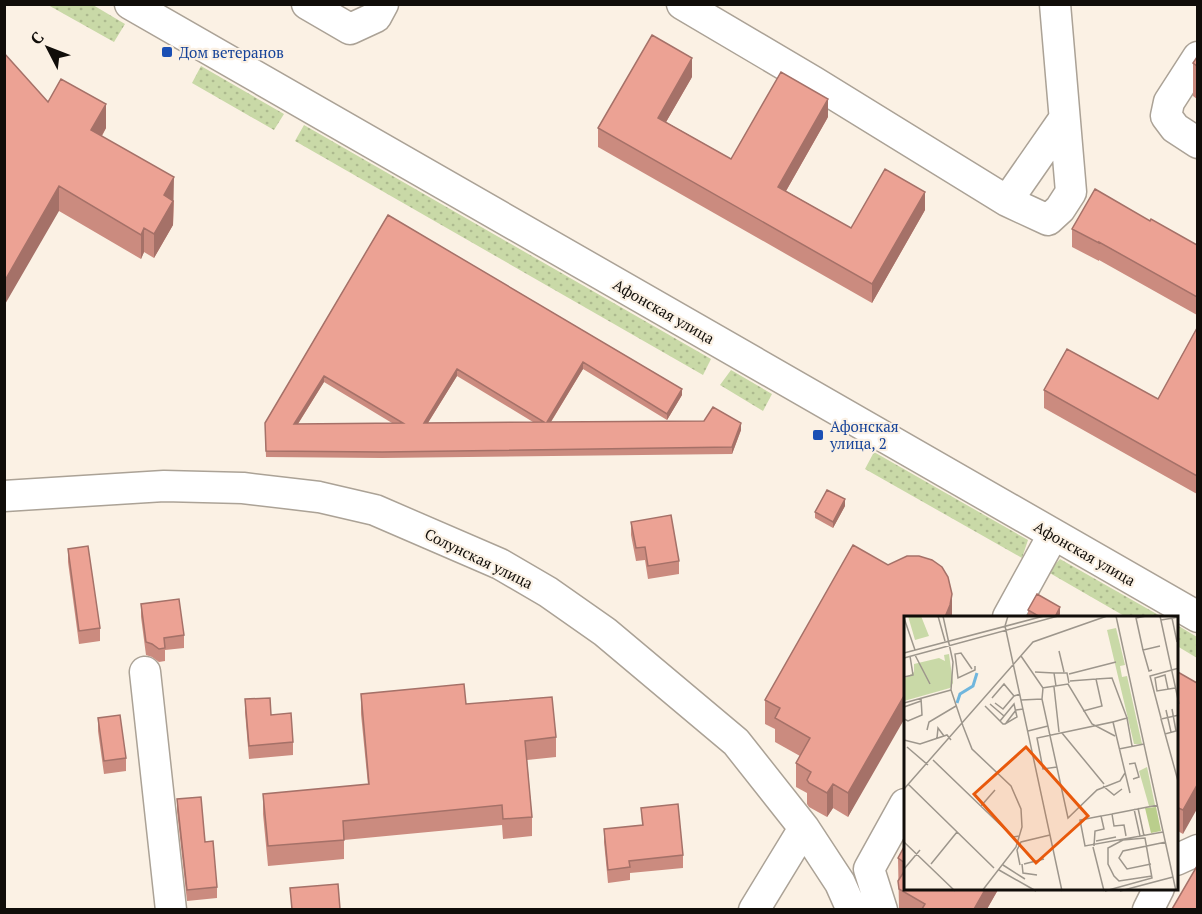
<svg xmlns="http://www.w3.org/2000/svg" width="1202" height="914" font-family="'PT Serif',serif">
	<defs>
		<pattern id="grass-dots" width="8" height="8" patternUnits="userSpaceOnUse" patternTransform="scale(1.5)"><rect width="8" height="8" fill="#c9d9a7"/><path d="M2 2h.1M6 6h.1" fill="none" stroke="#acb98e" stroke-width="1.8" stroke-linecap="round"/></pattern>
	</defs>
	<rect width="100%" height="100%" fill="#fbf1e4"/>
	<path fill="url(#grass-dots)" d="M48,5H93L125,24L114,42Z
		M201,66L284,114L274,130L192,83Z
		M304,125L711,359L703,375L295,141Z
		M731,370L772,394L763,411L720,385Z
		M874,452L1028,540L1022,558L865,469Z
		M1060,559L1162,617H1126L1048,572Z
		M1177,625L1197,637V658L1177,646Z"/>
	<g fill="none" stroke-linecap="round" stroke-linejoin="round">
		<defs>
			<path id="minor" d="M130,4L1198,617
				M307,4L350,29L376,17L383,4
				M682,4L814,82L1007,201L1048,220L1060,209L1071,192L1055,4
				M1198,57L1169,102L1166,116L1175,128L1198,143
				M1007,201L1064,119
				M4,496L164,486L243,488L319,497L375,510L500,564L548,592L605,632L736,742L804,828L840,883L852,910
				M1008,617L1053,535
				M145,672L171,910
				M1176,860L1198,850
				M754,910L804,828
				M882,910L869,869L905,804
				M1148,910L1159,888"/>
		</defs>
		<use href="#minor" stroke="#aba296" stroke-width="33"/>
		<use href="#minor" stroke="#fff" stroke-width="30"/>
	</g>
	<path fill="#cb8b7f" fill-rule="evenodd" d="M1197,57V99L1193,96V63Z
		M692,77L666,122L731,159L828,117L786,191L851,228L925,210L872,303L598,147V128Z
		M48,102L106,128L102,136L174,201L173,225L154,258L144,252L141,259L59,211Z
		M388,215L682,395L667,420L583,369L551,422L741,430L732,454L382,458L266,457L265,423ZM457,376L533,422L428,423ZM324,382L392,423L298,424Z
		M1150,221L1197,245V315L1099,260V261L1072,247V229Z
		M1197,328V494L1044,408V390L1158,399Z
		M845,506L833,528L815,518V512Z
		M631,522L679,561V574L648,579L645,560L636,561L631,535Z
		M68,549L100,628V641L79,644L68,562Z
		M888,565L952,617L848,817L833,808L827,817L809,807L807,804V793L796,787V763L800,756L775,742V729L765,724V700Z
		M141,604L184,635V648L165,650V661L159,662L152,657L146,655L141,617Z
		M1028,610L1060,614L1058,617H1028Z
		M1176,671L1197,683L1183,834L1176,830Z
		M361,694L466,704L556,737V757L527,760L532,817V836L503,839L502,825L344,840V859L268,866L263,814V794L368,785L361,714Z
		M245,699L271,715L293,742V755L249,759L245,712Z
		M98,718L126,758V771L104,774L98,731Z
		M177,799L205,842L217,887V898L187,901L177,811Z
		M641,808L683,855V868L630,873V880L608,883L604,842V829L642,825Z
		M905,845V888H999L987,909H899L898,858Z"/>
	<path fill="#a57168" d="M692,58V77L658,136V118Z
		M828,99V117L778,205V187Z
		M106,104V128L91,154V130Z
		M174,177L173,225L154,258V234L164,195Z
		M59,186V211L4,306V282Z
		M925,192V210L872,303V284Z
		M144,228V252L141,259V235Z
		M583,362V369L547,428V422Z
		M457,369V376L424,429V423Z
		M324,376V382L294,430V424Z
		M682,389V395L667,420V414Z
		M741,423V430L732,454V447Z
		M845,499V506L833,528V522Z
		M952,594V617H945Z
		M1060,607V614L1058,617H1055Z
		M905,694V718L848,817V793Z
		M833,784V808L827,817V793Z
		M1197,785V809L1183,834V810Z
		M986,888H999L987,909H974Z"/>
	<path fill="#eca294" stroke="#a57168" stroke-width="1.5" fill-rule="evenodd" d="M652,35L692,58L658,118L731,159L781,72L828,99L778,187L851,228L885,169L925,192L872,284L598,128Z
		M4,53L48,102L61,79L106,104L91,130L174,177L164,195L173,201L154,234L144,228L141,235L59,186L4,282Z
		M1197,57V66L1193,63Z
		M1095,189L1150,221L1151,219L1197,245V297L1099,242V243L1072,229Z
		M388,215L682,389L667,414L583,362L547,422L704,421L713,407L741,423L732,447L382,452L266,451L265,423ZM457,369L544,422L424,423ZM324,376L403,423L294,424Z
		M1197,328V476L1044,390L1067,349L1158,399Z
		M827,490L845,499L833,522L815,512Z
		M671,515L679,561L648,566L645,547L636,548L631,522Z
		M853,545L888,565L907,556H919L932,560L942,567L948,577L952,594L950,605L945,617H905V694L848,793L833,784L827,793L809,783L807,780L811,772L796,763L810,738L775,718L780,708L765,700Z
		M88,546L100,628L79,631L68,549Z
		M1037,594L1060,607L1055,617H1040L1028,610Z
		M179,599L184,635L164,638L165,648L159,649L152,644L146,642L141,604Z
		M1176,671L1197,683V785L1183,810L1176,807Z
		M464,684L466,704L552,697L556,737L525,741L532,817L503,819L502,805L343,821L344,840L268,846L263,794L369,784L361,694Z
		M270,698L271,715L291,713L293,742L249,746L245,699Z
		M120,715L126,758L104,761L98,718Z
		M201,797L205,842L213,841L217,887L187,890L177,799Z
		M678,804L683,855L629,861L630,867L608,870L604,829L643,825L641,808Z
		M905,845V863L898,858Z
		M1197,866V909H1172Z
		M905,870V888H986L974,909H922L925,904L899,889L898,881Z
		M338,884L340,909H292L290,888Z"/>
	<g fill="#1a4fb4" stroke="#fbf1e4" stroke-width="2">
		<rect x="161" y="46" width="12" height="12" rx="3"/>
		<rect x="812" y="429" width="12" height="12" rx="3"/>
	</g>
	<g text-anchor="middle" dominant-baseline="central" stroke-width="4.5" stroke-linejoin="round" paint-order="stroke">
		<g font-size="15" fill="#164399" stroke="#fbf1e4" text-anchor="start">
			<text x="179" y="52">Дом ветеранов</text>
			<text x="830" y="426">Афонская<tspan x="830" dy="17">улица, 2</tspan></text>
		</g>
		<g font-size="15" fill="#100d09" stroke="#fbf1e4">
			<text transform="translate(664 311) rotate(30)">Афонская улица</text>
			<text transform="translate(1085 553) rotate(30)">Афонская улица</text>
			<text transform="translate(479 558) rotate(26)">Солунская улица</text>
		</g>
	</g>
	<g transform="translate(904 616)">
		<rect width="274" height="274" fill="#fbf1e4"/>
		<path d="M4,0H17L25,20L11,24ZM212,12L221,49L216,50L218,61L223,60L238,128H230L203,14ZM45,38L49,67L46,72L0,85V63L10,56V48L35,42L41,45L40,39ZM243,151L251,189L245,190L235,155Z" fill="#c9d9a7"/>
		<path d="M252,191L257,215L247,217L241,192Z" fill="#bace8c"/>
		<path fill="none" stroke="#70b6dd" stroke-width="3" d="M53,87L56,78L69,70L73,57"/>
		<path fill="none" stroke="#9d968c" stroke-width="1.5" d="M34,0L41,25M39,0L49,46L47,74L59,110L68,133L107,170L117,193L118,211L112,231L78,275M104,0L101,10L158,275M212,0L272,275M256,0L275,88M0,2L11,34M268,2L273,26M257,4L275,1M239,34L232,2L242,0M155,35L160,56M0,37L140,0M11,39L26,68M117,40L139,72L138,83M0,42L154,0M68,53L57,37L51,38L54,62L71,54V50M248,54L245,55L239,34L256,30M131,56L150,57M165,58L212,46M0,61L9,59L6,40M192,63L208,62L223,102M166,65L192,63L198,90L179,95M152,70L150,57H163L165,67M150,71L155,116M138,72L164,68L188,108L211,120M264,73L261,59L251,62L253,75L271,72M88,82L100,68L110,80M117,84L138,83L164,202L193,174L216,165L221,157M0,87L47,74M91,87L99,93L110,80L116,78M86,88L100,100M81,90L99,108H101L113,101L110,88L96,105M0,91L17,85M262,94L267,116M257,102L246,60L275,52M0,103L4,105L18,99L17,82M209,106L223,102L228,130M102,107L112,94L119,93M23,114L25,106L52,90M124,115L144,110M158,117L200,168M261,118L272,115L268,93M33,122L34,112L40,120M0,124L16,128L43,119L47,124M3,131L24,149M215,133L240,128M29,144L109,221L116,220M225,148L231,147L235,161L229,163M153,151L139,153L133,122L209,106L226,177M274,165L257,103L275,99M4,168L90,252M199,170L210,179L218,173M0,173L129,26L203,0M77,190L91,174M234,192L240,220M230,193L236,220M208,198L254,189M197,200L176,204L181,230L259,216M192,225L212,221M0,226L51,275M190,230L191,215L200,213L197,200L208,198L210,210L220,209L222,220M189,231L200,275M27,248L53,216M118,248L119,257L133,259M120,248L140,243M247,248L223,253L215,242L219,235L262,226M99,249L121,263M116,249L113,234L117,226L146,219M0,253L16,234M95,254L132,275M201,275L248,262L241,222L219,224L204,232V248L210,260L215,265L248,260M216,275L269,261"/>
		<path fill="#e8590c" fill-opacity="0.15" stroke="#e8590c" stroke-width="3" d="M122,131L184,200L132,247L70,178Z"/>
		<rect width="274" height="274" fill="none" stroke="#100d09" stroke-width="3"/>
	</g>
	<rect width="1202" height="914" fill="none" stroke="#100d09" stroke-width="12"/>
	<g transform="translate(48 48) rotate(312)" stroke="#fbf1e4" stroke-width="4.5" paint-order="stroke">
	<path d="M0-4.5L10 22L0 15L-10 22Z" fill="#100d09"/>
	<text y="-9" font-size="16" font-weight="bold" text-anchor="middle" fill="#100d09">С</text>
	</g>
</svg>
